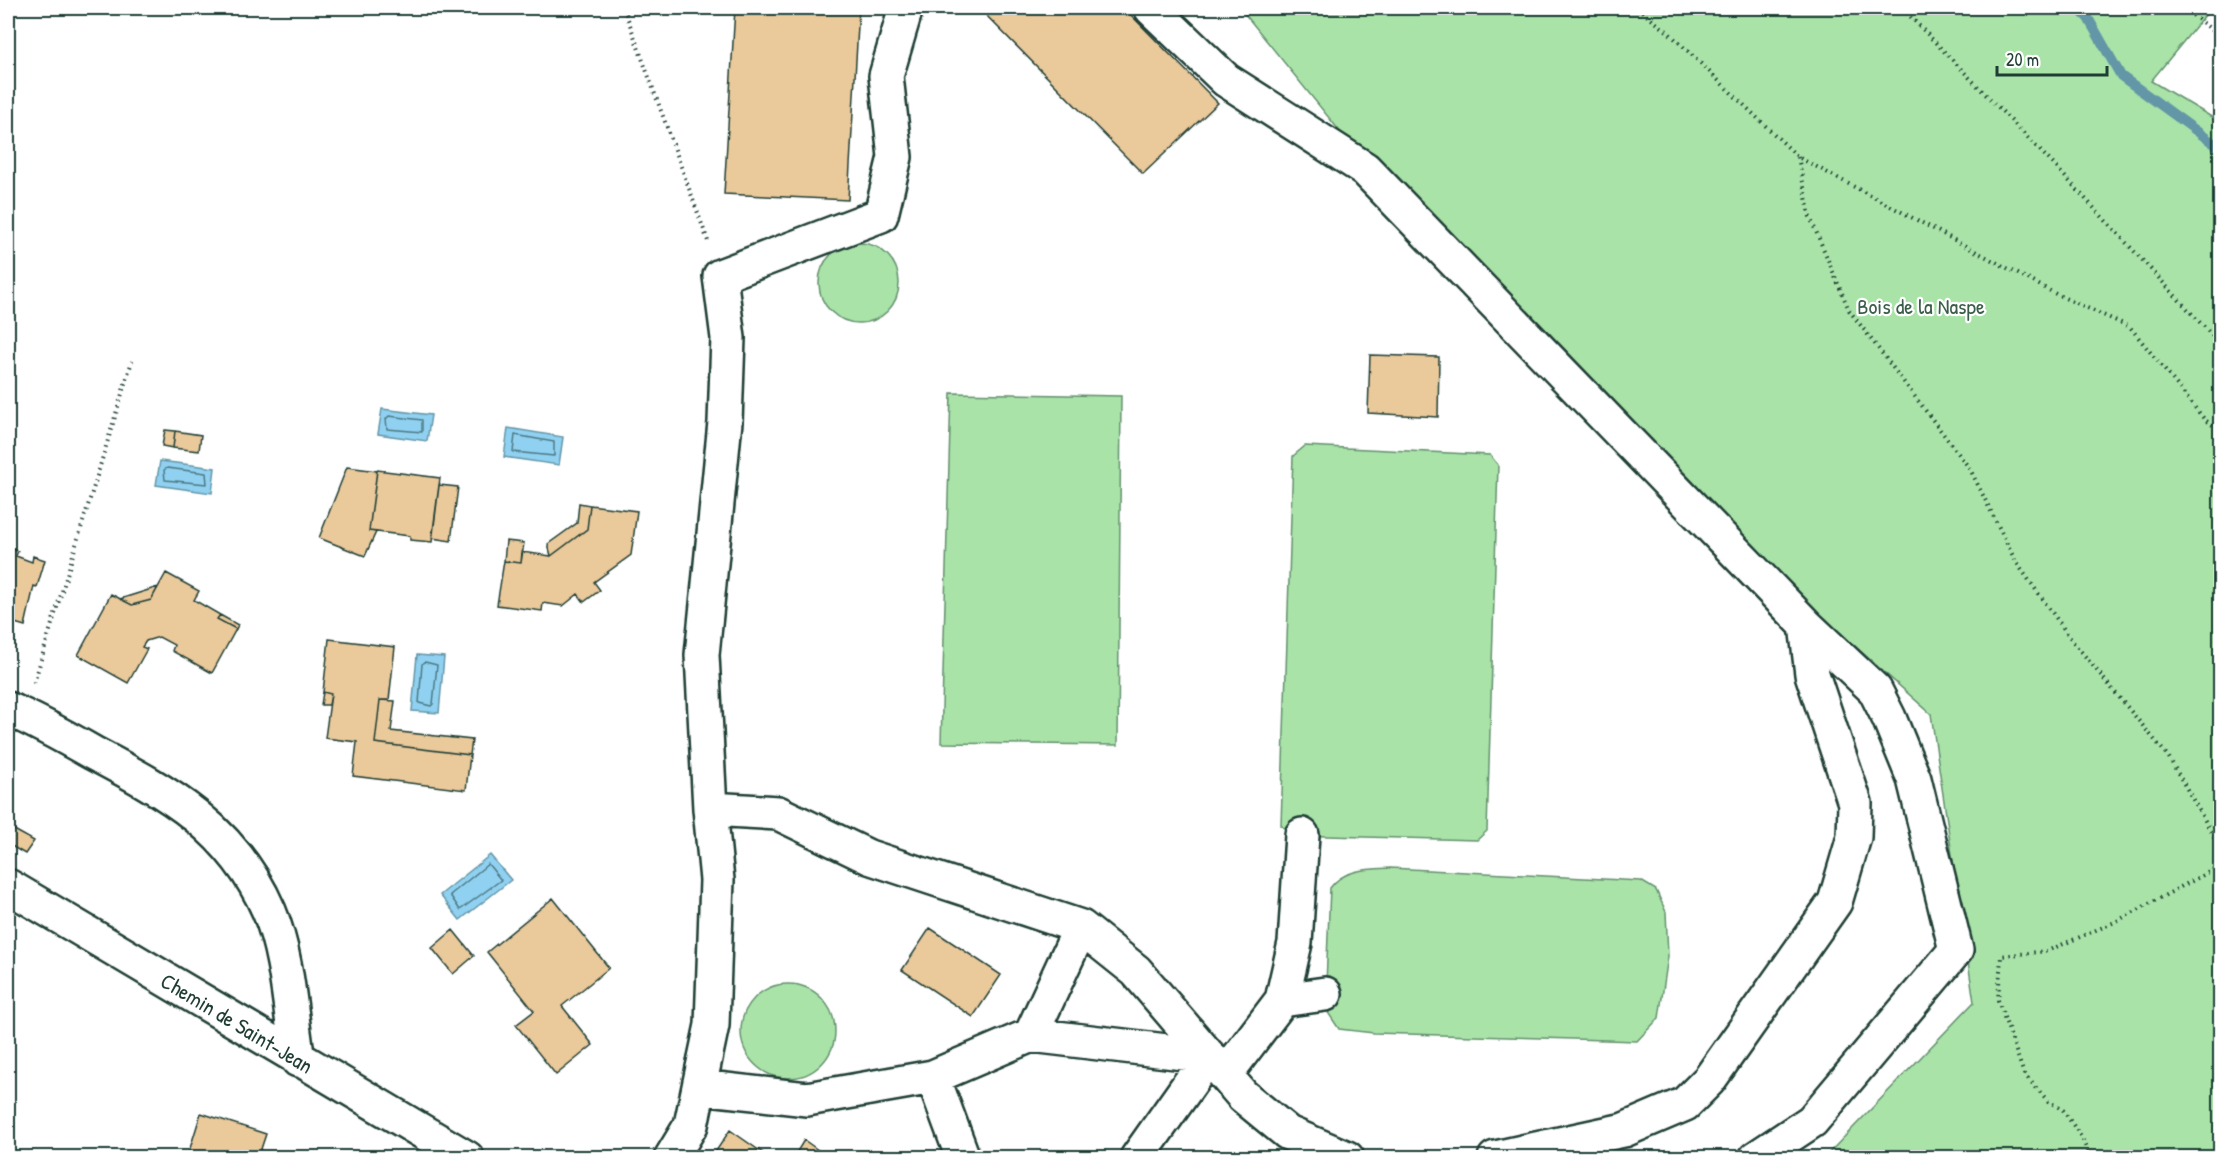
<svg xmlns="http://www.w3.org/2000/svg" width="2228" height="1165" font-family="'Patrick Hand',sans-serif">
	<rect width="100%" height="100%" fill="#fff"/>
	<filter id="ink" filterUnits="userSpaceOnUse"><feTurbulence type="fractalNoise" baseFrequency=".0167" numOctaves="2"/><feDisplacementMap in="SourceGraphic" scale="12" xChannelSelector="R" yChannelSelector="G"/><feConvolveMatrix kernelMatrix="1 2 1 2 8 2 1 2 1" color-interpolation-filters="sRGB"/></filter>
	<g filter="url(#ink)">
		<path fill="#a9e3a8" stroke="#64906e" stroke-width="1.5" d="M1240,8H2211L2151,81L2220,122V1157H1825L1974,1002L1931,714L1504,334Z
			M819 283a40 40 0 1 1 80 0a40 40 0 1 1-80 0Z
			M951,393L1121,396L1118,745L941,743Z
			M1305,446L1490,455L1498,465L1487,831L1477,840L1290,835L1281,825L1293,456Z
			M1390,868L1641,881L1656,890L1666,912L1668,956L1659,1018L1637,1041L1374,1033L1339,1029L1325,1008L1330,888C1343,869 1368,869 1390,868Z
			M741 1031a47 47 0 1 1 94 0a47 47 0 1 1-94 0Z"/>
		<path fill="#90d1f2" stroke="#6396a6" stroke-width="1.5" d="M382,409L431,415L427,441L378,434Z
			M508,428L563,437L559,465L504,457Z
			M160,461L215,468L212,493L156,485Z
			M417,655L444,657L439,713L412,711Z
			M490,855L511,880L460,920L440,895Z"/>
		<g fill="none" stroke-linecap="round" stroke-linejoin="round">
			<path stroke="#4c7880" stroke-width="1.5" d="M389,416L422,420V432L387,429L386,419Z
				M515,435L554,442V456L513,452Z
				M167,468L206,473L207,484L165,480L164,470Z
				M425,662L437,665L433,704L431,706L419,703L422,664Z
				M488,864L501,880L460,910L450,895Z"/>
			<path stroke="#6396a6" stroke-width="10" d="M2077,8L2088,18L2121,76L2220,148"/>
		</g>
		<path fill="#eac99b" stroke="#1f3d34" stroke-width="1.5" d="M735,8H859L848,200L724,194Z
			M979,8H1124L1218,103L1143,174Z
			M1370,355L1439,357L1438,417L1368,413Z
			M165,430L175,431L173,448L162,446Z
			M175,431L201,435L199,451L173,448Z
			M347,467L377,471L369,531L376,532L365,556L319,538Z
			M377,470L440,478L432,542L410,540V536L369,531Z
			M439,485L458,487L451,541L432,538Z
			M579,503L590,505L587,529L551,556L548,544L577,523Z
			M590,505L637,511L631,555L594,582L600,590L584,602L578,594L563,606L543,603L542,611L497,605L504,561L521,563L522,552L551,556L587,529Z
			M506,541L524,543L521,563L504,561Z
			M8,548L18,551L16,556L32,562L33,556L45,560L37,587L34,586L25,626L8,621Z
			M166,573L199,591L194,600L220,615L217,619L236,629L212,673L172,651L174,645L159,637L146,641L142,647L147,649L128,683L78,655L111,594L132,605L151,600Z
			M158,587L151,600L132,605L120,599Z
			M220,615L238,625L236,629L217,619Z
			M329,639L395,647L389,700H380L375,743L470,755L466,790L353,776L357,742L325,738L331,694L323,692Z
			M323,692L331,694L329,705H321Z
			M380,700L395,701L391,731L472,740L470,755L375,743Z
			M9,827L34,841L25,854L8,844Z
			M553,898L609,968L562,1006L593,1045L556,1075L516,1025L534,1011L487,952Z
			M930,928L1001,975L973,1017L902,970Z
			M453,930L474,956L453,974L432,948Z
			M201,1113L266,1134L258,1158H187Z
			M730,1130L770,1158H719L714,1154Z
			M804,1140L829,1158H793Z"/>
		<g fill="none" stroke-linecap="round" stroke-linejoin="round">
			<defs>
				<path id="minor" d="M1151,8L1226,80L1365,169L1806,625L1875,690L1889,718L1914,779L1956,950L1812,1121L1756,1158
					M8,709C37,721 65,737 93,753C169,793 233,828 269,911C288,956 290,1012 298,1060
					M710,809L702,655L725,422L728,338L720,276L881,215L895,157L886,76L906,8
					M1302,835L1295,943L1282,1000L1325,994
					M8,886L467,1158
					M1031,1035L1081,927
					M1225,1075L1282,1000
					M933,1077L1031,1035L1209,1056L1137,1158
					M699,1087L807,1099L933,1077L963,1158
					M671,1158L691,1125L712,1025L717,880L710,809L778,813L869,857L1081,927L1136,971L1243,1096L1288,1133L1347,1158
					M1495,1158L1624,1130L1685,1104L1709,1080L1835,902L1854,837L1855,803L1812,674L1806,625"/>
			</defs>
			<use href="#minor" stroke="#1f3d34" stroke-width="38"/>
			<path stroke="#1f3d34" stroke-width="4" stroke-dasharray="1.5 4.5" stroke-linecap="butt" d="M624,8L709,244
				M1637,8L1667,31L1798,157L2056,294L2130,327L2205,420L2220,430
				M1902,8L2057,168L2220,344
				M2183,8L2220,36
				M1798,157L1810,217L1849,310L1970,469L2016,562L2074,643L2168,756L2220,847
				M34,683L132,361
				M2090,1158L2082,1138L2063,1110L2048,1101L2024,1074L1998,1000L2001,956L2047,951L2115,922L2220,866"/>
			<use href="#minor" stroke="#fff" stroke-width="33"/>
		</g>
	</g>
	<g text-anchor="middle" dominant-baseline="central" stroke-width="4.5" stroke-linejoin="round" paint-order="stroke">
		<g font-size="22" fill="#3b5e4b" stroke="#fff">
			<text x="1921" y="306">Bois de la Naspe</text>
		</g>
		<g font-size="22" fill="#1f3d34" stroke="#fff">
			<text transform="translate(237 1023) rotate(31)">Chemin de Saint-Jean</text>
		</g>
	</g>
	<rect width="2228" height="1165" fill="none" stroke="#fff" stroke-width="30"/>
	<rect x="15" y="15" width="2198" height="1135" fill="none" stroke="#1f3d34" stroke-width="2" filter="url(#ink)"/>
	<path d="M1997 66v9h110v-9" fill="none" stroke="#1f3d34" stroke-width="3"/>
	<text x="2006" y="66" font-size="18" fill="#1f3d34" stroke="#ffffff" stroke-width="4.5" paint-order="stroke">20 m</text>
</svg>
